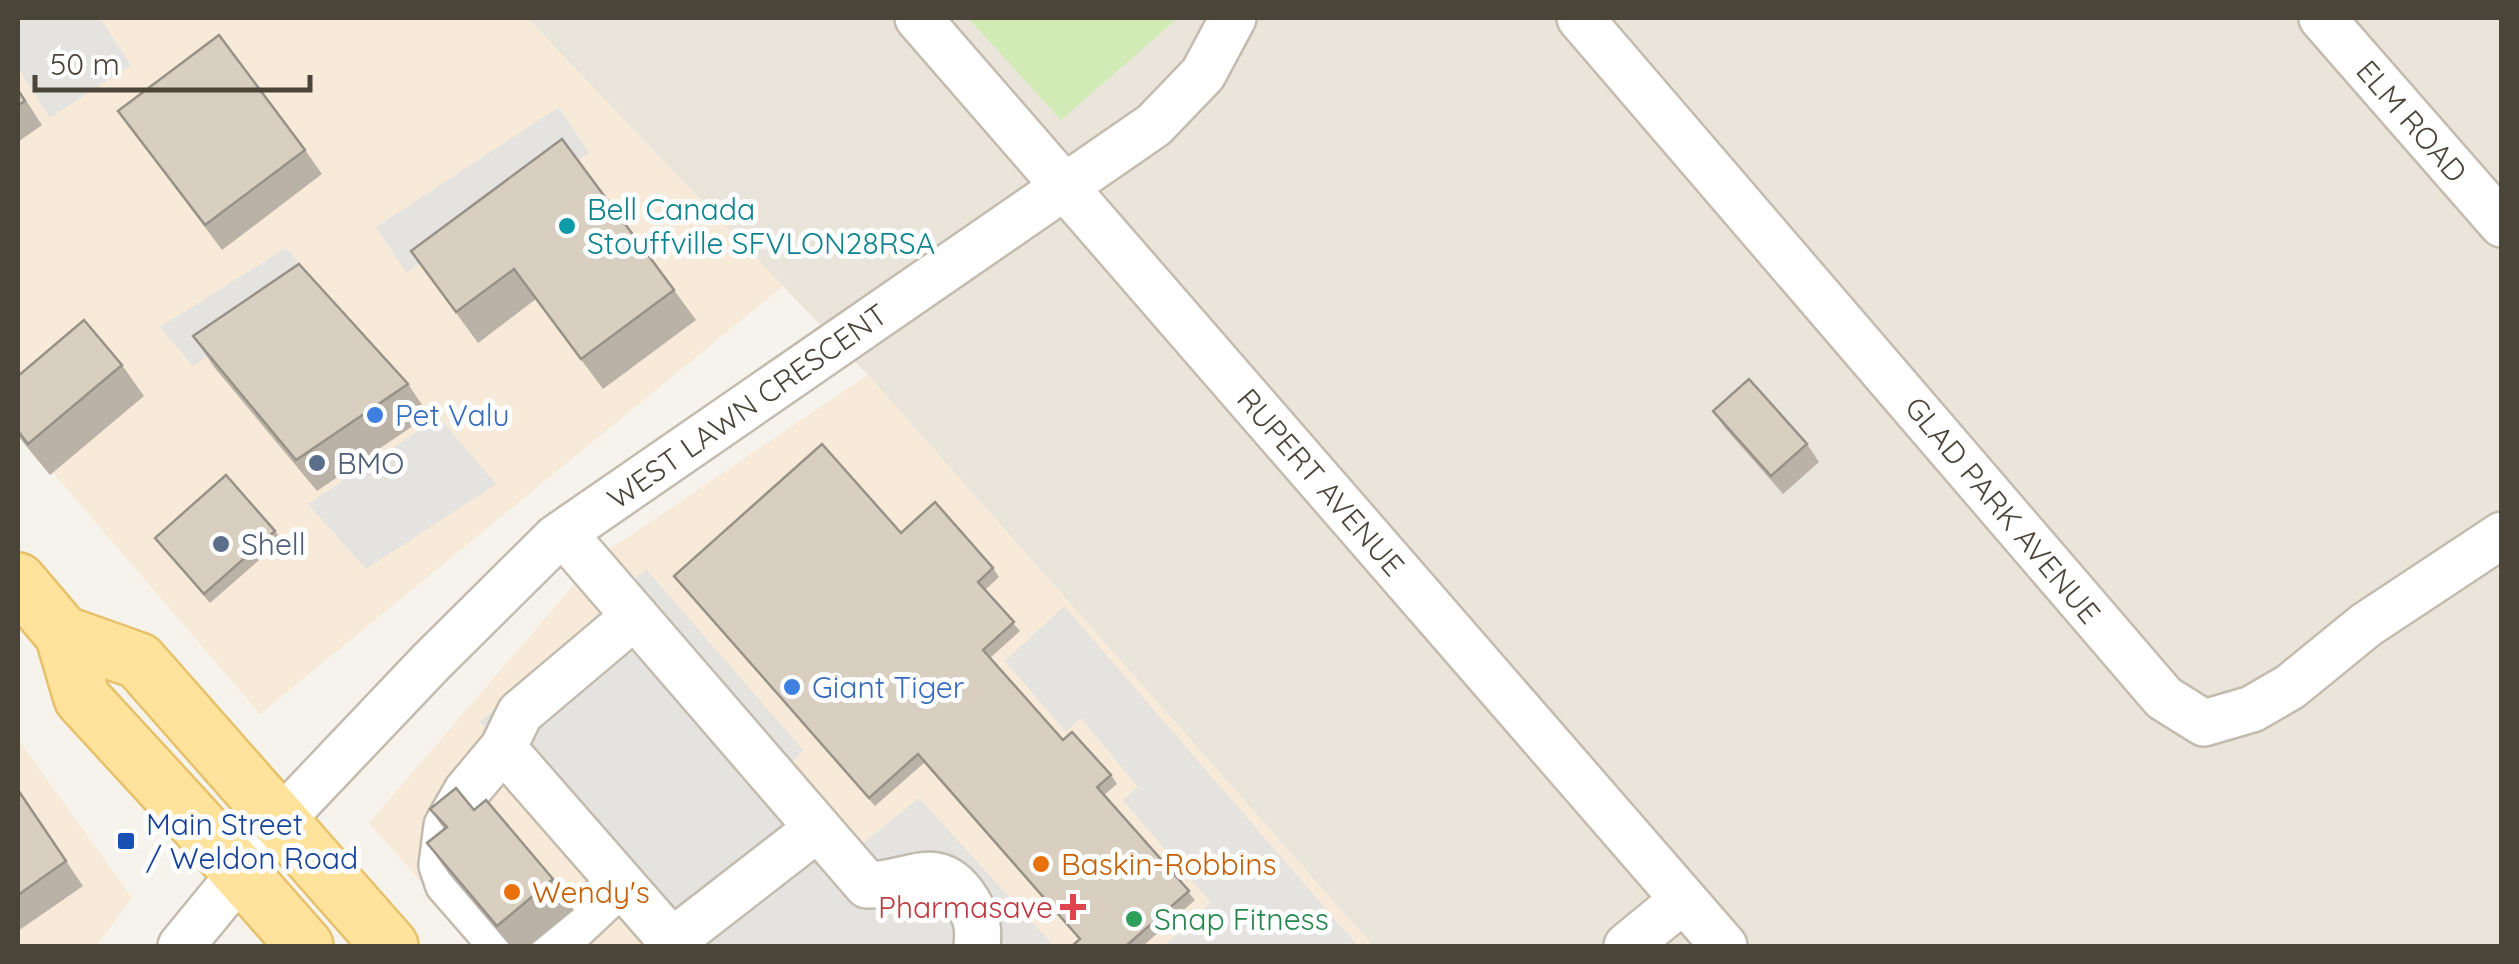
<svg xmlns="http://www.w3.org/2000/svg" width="2519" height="964" font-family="Quicksand,sans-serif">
	<rect width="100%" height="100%" fill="#f6f3ec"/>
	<path fill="#eae5da" d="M527,18H2501V946H1373L868,375Z"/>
	<path fill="#f7ead8" d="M18,18H527L783,286L260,714L18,432Z
		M868,375L1373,946H478L369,823L598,557Z
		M18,739L132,898L96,946H18Z"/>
	<path fill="#d2eab5" d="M968,18H1178L1061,120Z"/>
	<path fill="#e5e3e0" d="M18,18H100L131,65L50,118L18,68Z
		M559,107L589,153L406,273L376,227Z
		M286,248L318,285L193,366L160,327Z
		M439,417L496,484L366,569L308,504Z
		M646,569L803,750L788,767L852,852L919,798L1054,946H668L480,722Z
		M1064,606L1358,946H1164L1211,903L1123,800L1138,787L1081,718L1066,732L1005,661Z"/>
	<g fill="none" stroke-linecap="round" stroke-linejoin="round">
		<defs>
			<path id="minor" d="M918,18L1724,946
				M1580,18L2164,698L2204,723L2252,709L2290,687L2366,625L2502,535
				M2322,18L2502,224
				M563,533L867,885C909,886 938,854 967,901C977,917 979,928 977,946
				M503,748L676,946
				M181,946L240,874L280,821L431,662L556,538L1154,125L1203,74L1233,18
				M503,946L448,883L442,865L447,826L467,791L503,748L520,713L635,616
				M553,946L619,884
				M666,946L818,828
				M1627,946L1683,900"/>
			<path id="major" d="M18,581L63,634L82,698L194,820L305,946
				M63,634L139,661L390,946"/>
		</defs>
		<use href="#minor" stroke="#c2bbae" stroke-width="50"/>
		<use href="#major" stroke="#e6c16a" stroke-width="60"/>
		<use href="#minor" stroke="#fff" stroke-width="45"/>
		<use href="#major" stroke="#ffe39c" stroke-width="55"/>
	</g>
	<path fill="#bab2a6" d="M18,88L42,125L18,142Z
		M118,111L305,150L322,174L222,250Z
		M411,251L674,290L696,320L603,389L536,299L478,343Z
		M193,336L408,384L429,415L317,491L214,367Z
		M122,365L144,396L50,475L18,436V376Z
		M1713,411L1807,444L1819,462L1783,494L1725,428Z
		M275,531L282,540L210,603L155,538Z
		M993,568L999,577L985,590L1020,631L990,658L1063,740L1111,775L1117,784L1104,795L1195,900L1143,946H1072L1080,940L924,763L875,806L674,576Z
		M18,790L83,886L18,931Z
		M430,809L474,810L553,879L574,910L530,946H510L449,874L427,843L444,829Z"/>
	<path fill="#d8cfc1" stroke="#979187" stroke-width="2.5" d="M219,35L305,150L205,225L118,111Z
		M18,90L25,101L18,105Z
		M562,139L674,290L581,359L514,269L456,312L411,251Z
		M299,264L408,384L296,460L193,336Z
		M84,320L122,365L28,444L18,431V376Z
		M1749,379L1807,444L1771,476L1713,411Z
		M822,444L901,533L935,502L993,568L978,582L1014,622L983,650L1063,740L1072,732L1111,775L1097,787L1189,891L1126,946H1072L1080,939L918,754L869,798L674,576Z
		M226,475L275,531L204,594L155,538Z
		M456,788L474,810L486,800L553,879L497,926L427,843L447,827L430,809Z
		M18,790L66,861L18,895Z"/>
	<circle fill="#0f9aa8" stroke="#fff" stroke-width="4" cx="567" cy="226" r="10"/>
	<g fill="#3f7fe0" stroke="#fff" stroke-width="4">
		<circle cx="375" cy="415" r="10"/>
		<circle cx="792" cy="687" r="10"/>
	</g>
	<g fill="#5c6f8a" stroke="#fff" stroke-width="4">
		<circle cx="317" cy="463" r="10"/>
		<circle cx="221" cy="544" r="10"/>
	</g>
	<rect fill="#1a4fb4" stroke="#fff" stroke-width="4" x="116" y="831" width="20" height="20" rx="5"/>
	<g fill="#e8710a" stroke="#fff" stroke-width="4">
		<circle cx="1041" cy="864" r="10"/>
		<circle cx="512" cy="892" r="10"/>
	</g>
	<path fill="#e0444e" stroke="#fff" stroke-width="4" d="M1068 892h10v10h10v10h-10v10h-10v-10h-10v-10h10z"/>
	<circle fill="#2e9e5b" stroke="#fff" stroke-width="4" cx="1134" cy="919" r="10"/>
	<g text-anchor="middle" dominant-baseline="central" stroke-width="10" stroke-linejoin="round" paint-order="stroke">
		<g font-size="30" fill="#4b4439" stroke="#fff">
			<text transform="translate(2412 121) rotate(49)">ELM ROAD</text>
			<text transform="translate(747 406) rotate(-35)">WEST LAWN CRESCENT</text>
			<text transform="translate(1321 482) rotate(49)">RUPERT AVENUE</text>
			<text transform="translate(2003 510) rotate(50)">GLAD PARK AVENUE</text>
		</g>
		<g font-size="30" fill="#0d838f" stroke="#fff" text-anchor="start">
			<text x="587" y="209">Bell Canada<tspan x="587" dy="34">Stouffville SFVLON28RSA</tspan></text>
		</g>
		<g font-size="30" fill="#366cbe" stroke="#fff" text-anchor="start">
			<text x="395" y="415">Pet Valu</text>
			<text x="812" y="687">Giant Tiger</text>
		</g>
		<g font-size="30" fill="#4e5e75" stroke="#fff" text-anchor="start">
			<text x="337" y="463">BMO</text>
			<text x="241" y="544">Shell</text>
		</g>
		<g font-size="30" fill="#164399" stroke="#fff" text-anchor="start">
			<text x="146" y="824">Main Street<tspan x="146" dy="34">/ Weldon Road</tspan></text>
		</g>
		<g font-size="30" fill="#c56008" stroke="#fff" text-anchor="start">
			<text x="1061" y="864">Baskin-Robbins</text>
			<text x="532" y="892">Wendy's</text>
		</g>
		<g font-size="30" fill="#be3a42" stroke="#fff" text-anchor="end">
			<text x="1053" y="907">Pharmasave</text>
		</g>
		<g font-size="30" fill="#27864d" stroke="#fff" text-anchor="start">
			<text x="1154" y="919">Snap Fitness</text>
		</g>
	</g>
	<rect width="2519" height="964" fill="none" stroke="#4b4439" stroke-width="40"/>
	<path d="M35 75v15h275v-15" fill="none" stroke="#4b4439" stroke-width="5"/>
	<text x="50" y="75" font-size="30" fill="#4b4439" stroke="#ffffff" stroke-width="8" paint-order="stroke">50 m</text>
</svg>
